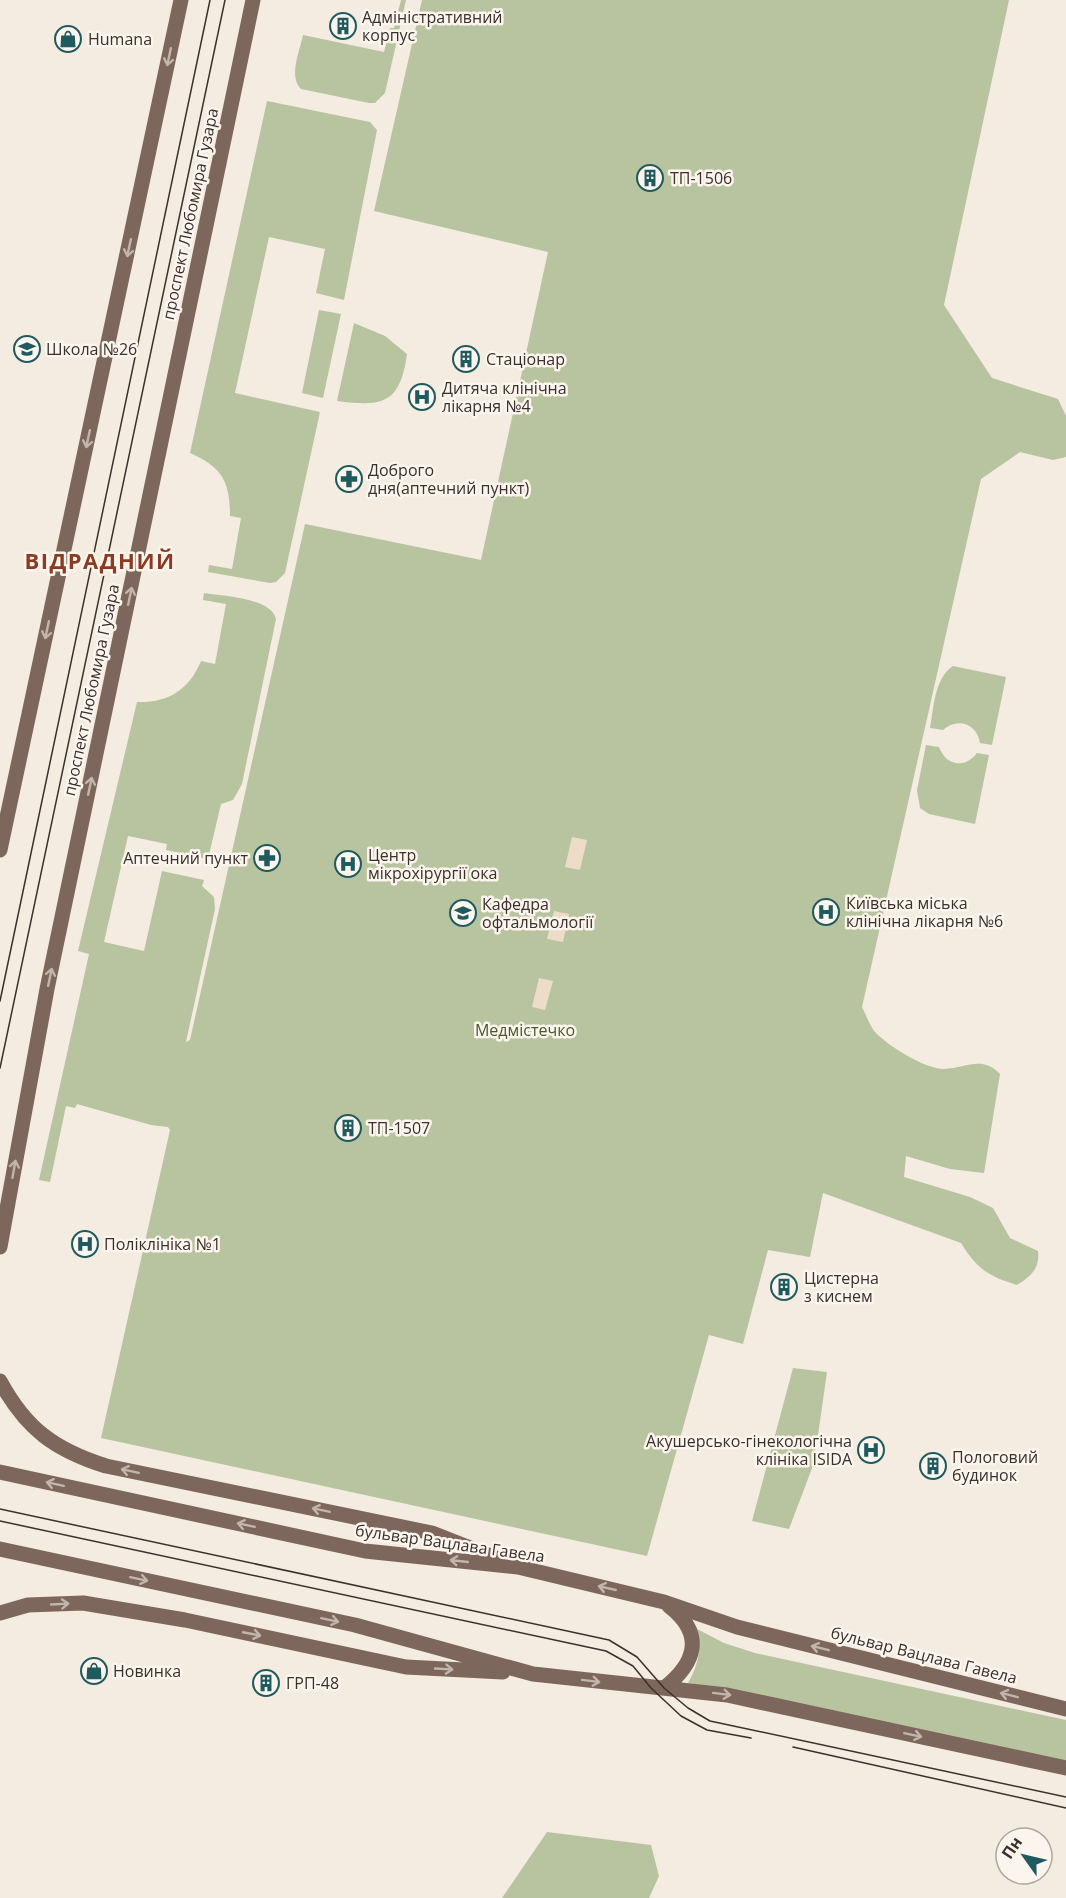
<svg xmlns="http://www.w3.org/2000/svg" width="1066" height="1898" font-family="'Open Sans',sans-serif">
	<rect width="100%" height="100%" fill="#f4ebe1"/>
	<path fill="#b8c4a0" d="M401,0H406L385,93L375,103H369L301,89C288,76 300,51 303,35L384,52L390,28H394Z
		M422,0H1009L944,305L992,378L1058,399L1066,416V457L1053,460L1020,452L981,479L862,1007C866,1015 870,1026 875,1032C888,1046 925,1069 944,1069C966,1068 982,1055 1000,1074L984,1173L950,1169L906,1156L904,1177L970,1197L993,1208L1010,1238L1038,1251C1040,1269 1031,1276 1017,1285C988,1276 977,1269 961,1243L823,1193L810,1257L768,1250L743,1344L709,1335L647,1556L101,1438L170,1130L168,1127L151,1125L77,1104L75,1108L66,1106L50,1182L39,1180L89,954L78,951L137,702C168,703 189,690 201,661L215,664L226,604L203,600L204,593C223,596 272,598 276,619L242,784L233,800L221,804L208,859L166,850L167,844L128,836L104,942L144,951L162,871L204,880L202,886L214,897L215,909L186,1042L190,1040L305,524L481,560L548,252L374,211Z
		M267,101L370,122L377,130L344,300L316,293L325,249L269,237L235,393L320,412L285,573L276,582L270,583L208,572L209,565L232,569L241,518L230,516C230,481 222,467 190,453Z
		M319,310L341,314L323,398L302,393Z
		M354,323L385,336L407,354C400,404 383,407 337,401Z
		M953,666L1006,677L992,745L980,743C977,724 958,717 943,730L930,728C934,707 934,679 953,666Z
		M926,745L939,747C946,766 965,769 977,753L989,755L975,824L929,814L920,808L917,790Z
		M793,1368L827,1372L814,1463L789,1529L752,1521Z
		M697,1629L724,1643L755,1653L1066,1720V1763L688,1683C699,1664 701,1650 697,1629Z
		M547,1832L651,1845L659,1876L649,1898H502Z"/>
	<path fill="#ecdcc8" d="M572,837L587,840L580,870L565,867Z
		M554,911L569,914L563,942L547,939Z
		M539,978L553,981L545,1010L532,1007Z"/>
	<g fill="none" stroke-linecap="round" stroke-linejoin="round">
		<path stroke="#7d675c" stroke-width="15" d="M0,850L181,0
			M0,1247L47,989L253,0
			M0,1381C26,1429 55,1450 106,1466L432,1533L498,1559
			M0,1472L365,1551L518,1567L664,1602L737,1627L1066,1709
			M0,1549L355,1625L533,1674L727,1695L1066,1768
			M0,1613L28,1605L83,1603L185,1620L406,1667L503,1672
			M664,1688C696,1663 705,1634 669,1606"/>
		<path stroke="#3b302b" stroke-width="1.5" d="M0,1001L210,0
			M0,1068L225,0
			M0,1509L609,1640L637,1657L664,1688L688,1708L710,1721L1066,1797
			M0,1521L606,1651L633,1666L651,1688L681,1716L707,1730L751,1738
			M793,1747L1066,1808"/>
	</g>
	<defs><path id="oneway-shaft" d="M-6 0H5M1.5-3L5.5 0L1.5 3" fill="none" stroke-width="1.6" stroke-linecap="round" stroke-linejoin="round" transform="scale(1.5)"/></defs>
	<g stroke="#c2b5ac">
		<use href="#oneway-shaft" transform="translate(169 57) rotate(102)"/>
		<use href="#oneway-shaft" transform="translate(129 248) rotate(102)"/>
		<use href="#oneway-shaft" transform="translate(88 439) rotate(102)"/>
		<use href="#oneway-shaft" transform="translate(130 596) rotate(-78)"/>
		<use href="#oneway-shaft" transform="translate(47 630) rotate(102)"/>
		<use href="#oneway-shaft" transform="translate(90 786) rotate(-78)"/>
		<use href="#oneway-shaft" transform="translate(50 977) rotate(-78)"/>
		<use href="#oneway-shaft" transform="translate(14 1169) rotate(-80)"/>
		<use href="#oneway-shaft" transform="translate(130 1471) rotate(-168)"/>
		<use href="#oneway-shaft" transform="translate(55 1484) rotate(-168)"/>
		<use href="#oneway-shaft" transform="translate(321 1510) rotate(-168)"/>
		<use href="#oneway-shaft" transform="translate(246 1525) rotate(-168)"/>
		<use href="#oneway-shaft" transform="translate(459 1561) rotate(-174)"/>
		<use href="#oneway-shaft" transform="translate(139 1579) rotate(12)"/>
		<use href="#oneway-shaft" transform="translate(607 1588) rotate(-167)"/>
		<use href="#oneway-shaft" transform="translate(60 1604) rotate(-3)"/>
		<use href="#oneway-shaft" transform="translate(330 1620) rotate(12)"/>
		<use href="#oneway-shaft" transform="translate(252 1634) rotate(11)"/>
		<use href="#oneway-shaft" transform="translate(820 1648) rotate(-166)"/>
		<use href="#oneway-shaft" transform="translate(444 1669) rotate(3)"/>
		<use href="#oneway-shaft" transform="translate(591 1681) rotate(7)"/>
		<use href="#oneway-shaft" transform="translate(722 1694) rotate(7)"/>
		<use href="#oneway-shaft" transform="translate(1009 1695) rotate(-166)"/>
		<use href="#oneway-shaft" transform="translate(913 1735) rotate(12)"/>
	</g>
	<defs>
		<symbol id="building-ring" viewBox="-11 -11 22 22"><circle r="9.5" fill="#fbf5ee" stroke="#1f5a5e" stroke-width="1.5"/><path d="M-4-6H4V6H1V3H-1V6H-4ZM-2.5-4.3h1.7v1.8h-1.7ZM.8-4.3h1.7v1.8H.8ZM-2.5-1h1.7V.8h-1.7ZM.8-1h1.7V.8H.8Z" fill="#1f5a5e"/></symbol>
		<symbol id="shop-ring" viewBox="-11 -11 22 22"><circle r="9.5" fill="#fbf5ee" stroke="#1f5a5e" stroke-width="1.5"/><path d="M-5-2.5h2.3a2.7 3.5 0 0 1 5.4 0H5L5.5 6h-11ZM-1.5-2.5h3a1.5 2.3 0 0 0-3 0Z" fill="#1f5a5e"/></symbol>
		<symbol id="school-ring" viewBox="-11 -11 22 22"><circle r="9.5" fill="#fbf5ee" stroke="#1f5a5e" stroke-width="1.5"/><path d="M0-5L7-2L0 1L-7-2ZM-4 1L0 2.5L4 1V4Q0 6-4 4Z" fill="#1f5a5e"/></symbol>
		<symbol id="hospital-ring" viewBox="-11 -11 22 22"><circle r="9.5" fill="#fbf5ee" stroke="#1f5a5e" stroke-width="1.5"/><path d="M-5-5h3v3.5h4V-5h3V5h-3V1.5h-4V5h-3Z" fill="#1f5a5e"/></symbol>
		<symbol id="pharmacy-ring" viewBox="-11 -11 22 22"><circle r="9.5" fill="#fbf5ee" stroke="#1f5a5e" stroke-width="1.5"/><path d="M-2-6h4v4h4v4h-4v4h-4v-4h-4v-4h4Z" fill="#1f5a5e"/></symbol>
		<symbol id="university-ring" viewBox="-11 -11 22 22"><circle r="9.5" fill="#fbf5ee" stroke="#1f5a5e" stroke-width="1.5"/><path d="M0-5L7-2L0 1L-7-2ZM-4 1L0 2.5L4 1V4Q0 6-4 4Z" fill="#1f5a5e"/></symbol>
	</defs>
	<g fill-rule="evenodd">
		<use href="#building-ring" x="328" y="11" width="30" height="30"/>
		<use href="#shop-ring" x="53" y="24" width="30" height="30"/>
		<use href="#building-ring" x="635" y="163" width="30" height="30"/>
		<use href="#school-ring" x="12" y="334" width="30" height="30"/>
		<use href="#building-ring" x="451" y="344" width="30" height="30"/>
		<use href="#hospital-ring" x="407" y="382" width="30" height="30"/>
		<use href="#pharmacy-ring" x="334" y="464" width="30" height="30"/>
		<use href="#pharmacy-ring" x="252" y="843" width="30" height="30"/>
		<use href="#hospital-ring" x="333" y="849" width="30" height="30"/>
		<use href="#hospital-ring" x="811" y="897" width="30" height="30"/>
		<use href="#university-ring" x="448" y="898" width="30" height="30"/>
		<use href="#building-ring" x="333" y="1113" width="30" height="30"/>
		<use href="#hospital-ring" x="70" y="1229" width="30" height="30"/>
		<use href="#building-ring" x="769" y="1272" width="30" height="30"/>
		<use href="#hospital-ring" x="856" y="1435" width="30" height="30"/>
		<use href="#building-ring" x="918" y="1451" width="30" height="30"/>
		<use href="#shop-ring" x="79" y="1656" width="30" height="30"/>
		<use href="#building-ring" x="251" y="1668" width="30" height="30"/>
	</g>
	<g text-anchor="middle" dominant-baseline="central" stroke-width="5" stroke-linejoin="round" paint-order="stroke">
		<g font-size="16" fill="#3b302b" stroke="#fbf5ee" text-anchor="start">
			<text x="362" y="17">Адміністративний<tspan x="362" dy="18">корпус</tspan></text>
			<text x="88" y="39">Humana</text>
			<text x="670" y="178">ТП-1506</text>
			<text x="46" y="349">Школа №26</text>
			<text x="486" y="359">Стаціонар</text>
			<text x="442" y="388">Дитяча клінічна<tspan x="442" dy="18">лікарня №4</tspan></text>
			<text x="368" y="470">Доброго<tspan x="368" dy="18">дня(аптечний пункт)</tspan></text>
			<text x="368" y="855">Центр<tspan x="368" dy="18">мікрохірургії ока</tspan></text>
			<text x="248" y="858" text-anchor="end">Аптечний пункт</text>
			<text x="846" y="903">Київська міська<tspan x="846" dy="18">клінічна лікарня №6</tspan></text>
			<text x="482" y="904">Кафедра<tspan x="482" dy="18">офтальмології</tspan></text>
			<text x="368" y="1128">ТП-1507</text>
			<text x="104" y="1244">Поліклініка №1</text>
			<text x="804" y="1278">Цистерна<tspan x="804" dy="18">з киснем</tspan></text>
			<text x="852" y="1441" text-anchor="end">Акушерсько-гінекологічна<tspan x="852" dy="18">клініка ISIDA</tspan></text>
			<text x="952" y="1457">Пологовий<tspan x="952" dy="18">будинок</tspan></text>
			<text x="113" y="1671">Новинка</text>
			<text x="286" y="1683">ГРП-48</text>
		</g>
		<g font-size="16" fill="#3b302b" stroke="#fbf5ee">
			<text transform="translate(190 214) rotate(-78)">проспект Любомира Гузара</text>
			<text transform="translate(91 690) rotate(-78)">проспект Любомира Гузара</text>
			<text transform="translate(450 1543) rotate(8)">бульвар Вацлава Гавела</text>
			<text transform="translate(924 1655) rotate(14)">бульвар Вацлава Гавела</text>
		</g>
		<g font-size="16" fill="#4a5a2e" stroke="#fbf5ee">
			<text x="525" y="1030">Медмістечко</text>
		</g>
		<g font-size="22" font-weight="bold" letter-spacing="1.5" fill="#8c3b22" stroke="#fbf5ee">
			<text x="100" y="560">ВІДРАДНИЙ</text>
		</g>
	</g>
	<g transform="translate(1024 1856) rotate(304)"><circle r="28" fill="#fbf5ee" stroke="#aea6a0" stroke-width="1.5"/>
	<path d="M0-4.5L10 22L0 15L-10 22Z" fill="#1f5a5e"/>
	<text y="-9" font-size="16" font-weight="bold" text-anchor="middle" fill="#3b302b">Пн</text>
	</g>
</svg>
